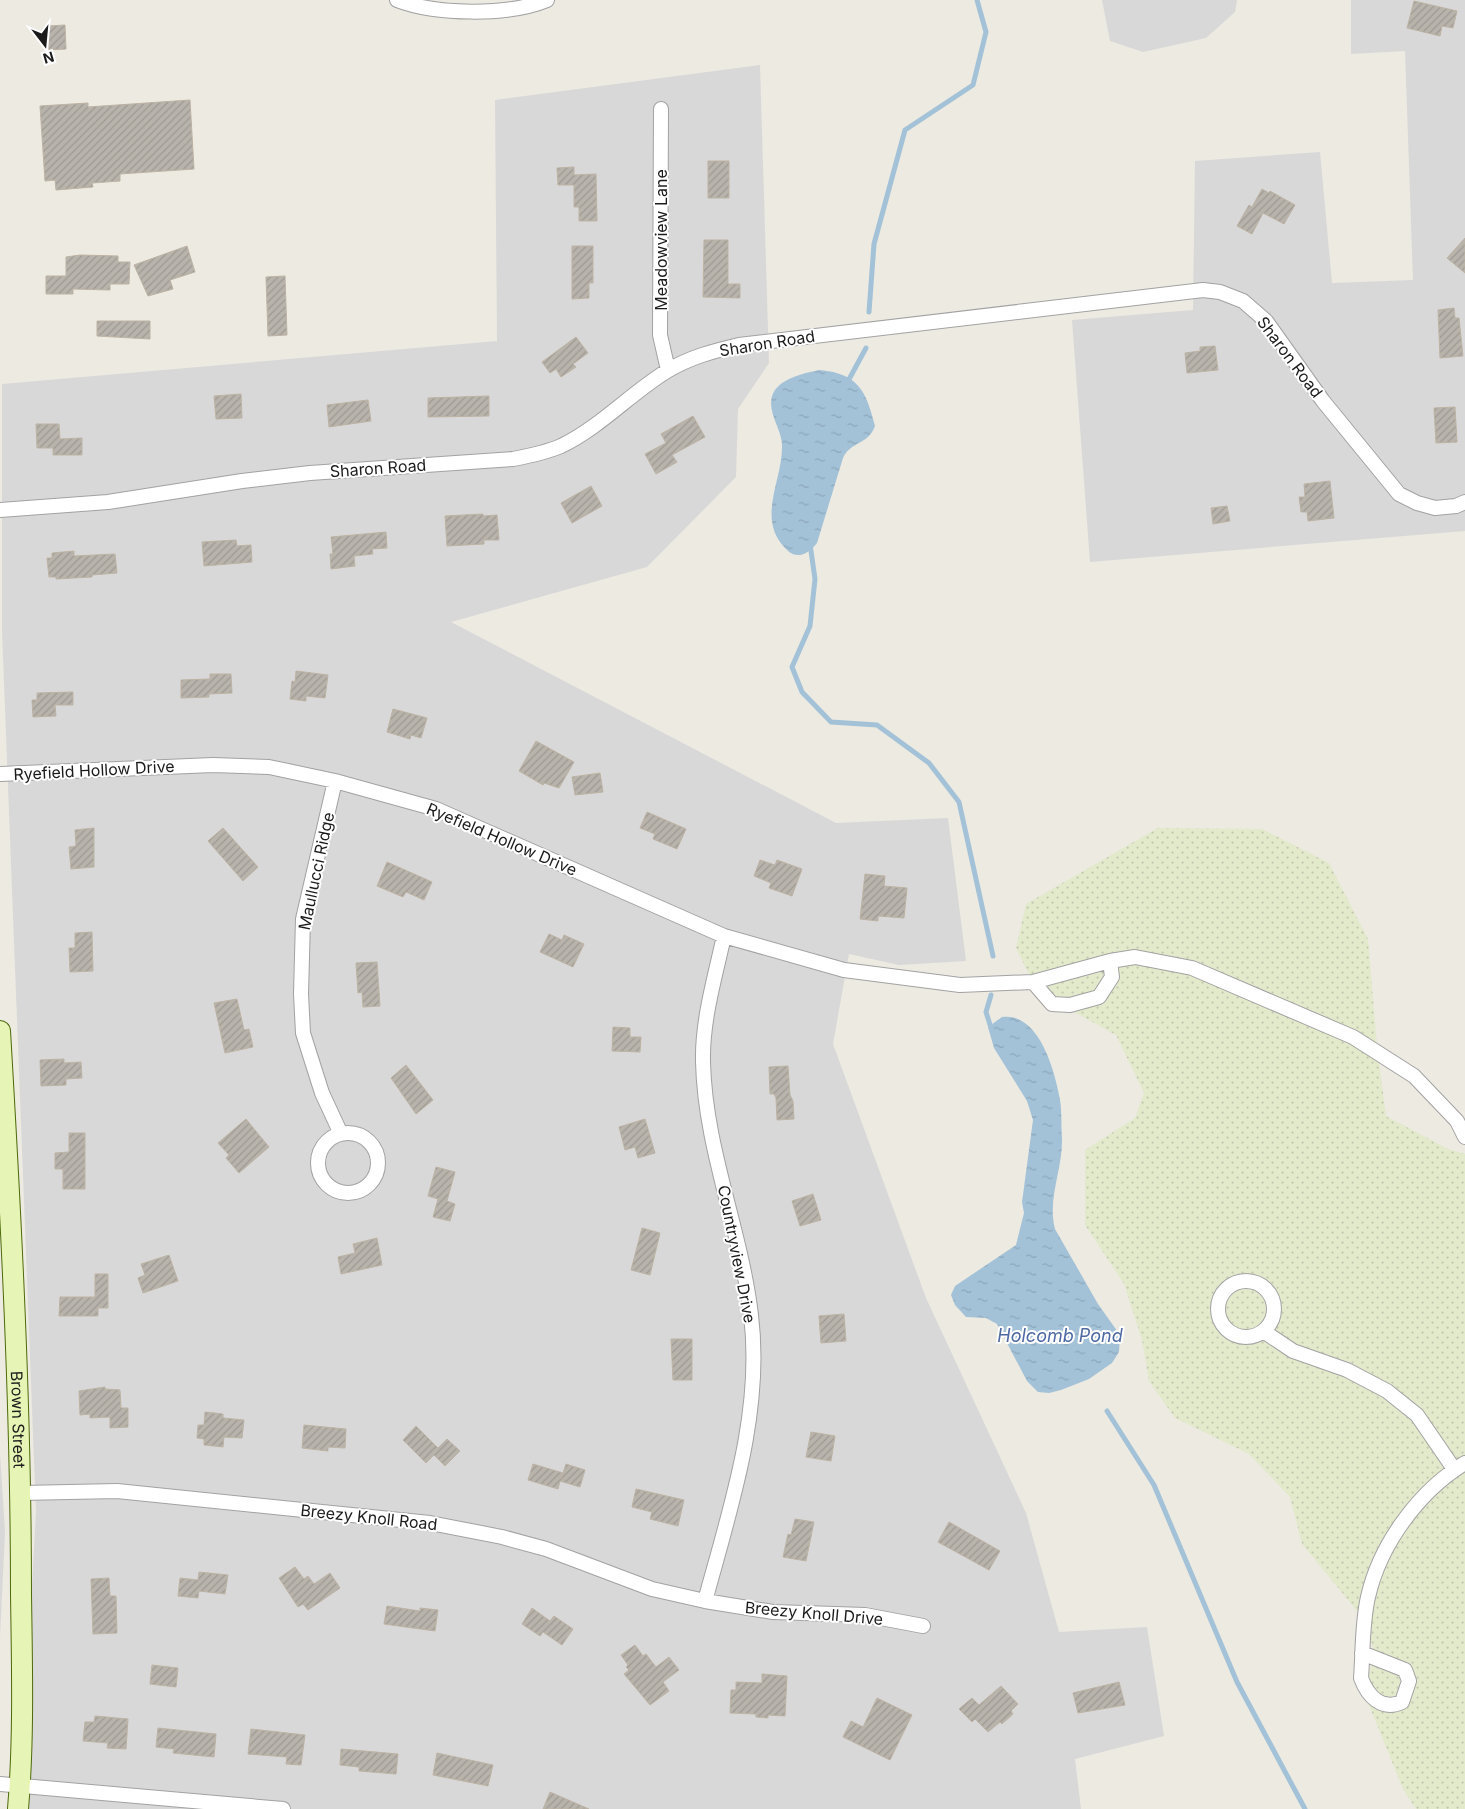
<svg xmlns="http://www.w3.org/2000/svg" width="1465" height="1809" font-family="Inter,sans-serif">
	<defs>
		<pattern id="farmland-dots" width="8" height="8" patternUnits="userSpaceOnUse" patternTransform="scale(1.25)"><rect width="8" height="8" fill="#e3eacc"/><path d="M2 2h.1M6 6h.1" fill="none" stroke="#c2c8af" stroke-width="1.8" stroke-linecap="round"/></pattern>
		<pattern id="water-ripples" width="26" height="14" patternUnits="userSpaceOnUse" patternTransform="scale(1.25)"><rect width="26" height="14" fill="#a3c2d8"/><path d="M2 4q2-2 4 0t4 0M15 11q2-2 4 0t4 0" fill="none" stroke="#8ca6b9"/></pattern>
		<pattern id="building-hatch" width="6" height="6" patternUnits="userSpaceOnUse" patternTransform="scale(1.25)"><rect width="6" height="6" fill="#b8b3ab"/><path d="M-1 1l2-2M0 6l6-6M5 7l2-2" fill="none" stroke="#9e9993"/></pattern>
	</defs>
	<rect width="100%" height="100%" fill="#eceae1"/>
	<path fill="#d9d8d8" d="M1102,0H1237L1235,12L1206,38L1143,52L1110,41Z
		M1351,0H1465V531L1090,562L1072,320L1193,310L1195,161L1320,152L1332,283L1413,280L1405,51L1351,54Z
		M760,65L769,363L738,409L736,477L647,567L451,622L836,823L948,818L966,961L899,965L849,954L833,1044L926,1298L1026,1513L1059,1632L1147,1627L1164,1736L1075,1759L1081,1809H20L36,1512L2,630V384L497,341L495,100Z
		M0,1453L5,1532L0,1637Z"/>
	<path fill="url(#farmland-dots)" d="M1158,828L1262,829L1329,863L1368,939L1377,1046L1386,1116L1448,1149L1465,1154V1809H1416L1403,1789L1364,1693L1375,1652L1362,1617L1302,1544L1290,1497L1249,1454L1175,1418L1149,1381L1142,1340L1124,1284L1085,1225V1150L1135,1118L1144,1093L1116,1035L1038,992L1016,948L1026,904Z"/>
	<path fill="url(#water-ripples)" d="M820,370C859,374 866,391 875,426C868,445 851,441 843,458L817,543C812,549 806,555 798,555C792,555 789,552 785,548C756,518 783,480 782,445C782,428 763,408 775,390C785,377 805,373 820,370Z
		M1002,1017C1039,1012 1055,1071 1060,1100C1062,1112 1061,1126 1062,1138C1063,1169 1047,1199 1055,1229L1098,1304L1120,1335L1119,1352L1112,1363L1089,1379L1061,1390L1049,1393L1038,1392L1027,1381L997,1324L986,1318L966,1317L955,1305L951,1295L955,1286L1016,1245L1024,1213L1022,1202L1033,1120L1027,1101L994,1048L988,1027Z"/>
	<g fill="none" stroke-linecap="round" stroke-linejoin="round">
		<path stroke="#a3c2d8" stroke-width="5" d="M869,312L874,244L905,130L973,85L986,32L977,0
			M847,383L866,348
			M810,544L815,579L810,626L792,667L802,692L831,722L877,725L929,763L959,802L993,956
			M991,995L986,1012L992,1031
			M1107,1411L1154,1485L1237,1682L1305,1809"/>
	</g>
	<path fill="url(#building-hatch)" stroke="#bdb3a4" d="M1414,1L1457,11L1453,28L1442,26L1440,36L1407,28Z
		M65,25L66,49L49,50L48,26Z
		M190,100L194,169L120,174V181L92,183L93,187L56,190L55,180L45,181L40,106L88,103V107Z
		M708,161H729V198H708Z
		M574,167V175L596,174L597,221H579V207H574V185H558L557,168Z
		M1262,189L1269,193L1270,191L1295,205L1284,224L1263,213L1252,234L1237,226L1249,205L1252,207Z
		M1465,238V273L1447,258Z
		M704,240H728V284H740V298L703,297Z
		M187,246L195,272L170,280L173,289L148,296L134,265Z
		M572,246H593V283H589V298L572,299Z
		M80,255L118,256V262H130L129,284H110V290L73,289V294H46V276H66V257Z
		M285,276L287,335L268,336L266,277Z
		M1454,308L1455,318H1459L1463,356L1440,358L1438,310Z
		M97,321H150V339L97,336Z
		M576,337L588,353L573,364L576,367L561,377L556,369L550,373L542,362Z
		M1215,346L1218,370L1187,373L1185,353L1200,351V347Z
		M241,394L242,418L216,419L214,396Z
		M489,396V416L428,417V398Z
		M368,400L371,421L329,427L327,405Z
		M1455,407L1457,442L1436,443L1434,408Z
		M693,416L705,437L672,455L677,462L656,474L645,454L666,443L661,434Z
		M36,424H59L60,439L82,438V455H53V448H37Z
		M1330,481L1334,518L1308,521L1307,512H1301L1299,497H1305L1304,484Z
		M591,486L602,506L572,523L561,503Z
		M1227,506L1230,521L1213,524L1211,508Z
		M483,514V516L497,515L499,540H484V544L447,546L445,516Z
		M386,532L387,548L372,549L373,554L354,556L355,566L331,569L330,554H333L331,537Z
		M236,540L237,546L251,545L252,562L204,566L202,542Z
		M74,551V556L115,554L117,573L92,575V577L56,579V577H49L47,558H52V553Z
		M296,671L328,675L325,698L306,696V701L290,699L292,681L295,682Z
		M210,674H231L232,693L209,694V697L181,698V680L210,679Z
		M73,692V705H55L56,716L33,717L32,700H37V693Z
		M393,709L427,718L421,738L411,735L410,739L387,732Z
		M536,741L574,762L559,788L544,783L543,785L519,771Z
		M600,773L603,792L575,795L572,777Z
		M647,812L686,829L677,849L653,839L655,834L640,828Z
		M94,828V867L71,869L69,847L76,846L75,830Z
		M223,828L258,867L243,881L208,841Z
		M760,860L775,865L777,860L802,869L792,896L769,888L771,883L754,876Z
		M387,862L432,882L424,900L406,892L403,897L377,886Z
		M865,874L885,876L884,886L907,888L904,918L878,916V921L860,919Z
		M92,932L93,971L70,972L69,948H75V933Z
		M549,934L562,940L564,935L584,944L573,967L540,952Z
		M377,962L380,1006L363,1007L362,992L358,993L356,963Z
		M237,999L244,1030L249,1029L253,1047L225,1053L214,1003Z
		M613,1027L630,1028V1037H641L640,1052L612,1051Z
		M64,1059V1063L81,1062L82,1078L66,1079V1085L41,1086L40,1060Z
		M406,1065L433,1100L416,1114L391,1078Z
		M788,1066L790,1095L793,1101L794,1119L777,1120L776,1098L774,1094H770L769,1067Z
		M246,1119L269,1147L239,1173L226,1158L229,1155L218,1143Z
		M645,1119L655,1153L638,1158L635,1147L625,1150L619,1127Z
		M69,1133H85V1189H63V1169H55V1153L69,1152Z
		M436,1167L455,1172L447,1201L455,1204L450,1221L433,1217L438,1199L428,1196Z
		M813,1194L821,1220L800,1226L792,1201Z
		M642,1228L660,1233L650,1275L631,1270Z
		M377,1238L382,1265L341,1274L338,1257L355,1253L353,1244Z
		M169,1255L178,1281L143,1293L138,1278L145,1275L141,1264Z
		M95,1274H108V1308H98V1316H59L60,1297H95Z
		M844,1314L846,1341L821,1343L819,1316Z
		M671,1339H692V1380H673Z
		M105,1387V1389L120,1390L121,1408H128V1427L110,1428V1417L90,1418V1414L80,1415L79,1391Z
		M205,1412L223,1414V1418L244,1420L242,1438L224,1437L223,1447L204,1445V1439L197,1438L198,1425H204Z
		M304,1425L346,1429L345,1448L328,1447V1451L302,1448Z
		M416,1426L438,1448L447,1439L460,1451L445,1466L434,1455L426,1463L403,1440Z
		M811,1432L835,1436L831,1461L806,1457Z
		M533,1464L563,1473L561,1479L566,1464L585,1470L580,1487L560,1481L558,1489L528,1480Z
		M636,1489L684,1500L678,1526L650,1519L652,1512L632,1507Z
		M795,1519L814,1522L806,1561L783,1557L788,1534L791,1535Z
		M949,1522L1000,1551L989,1570L938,1542Z
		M295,1567L304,1579L308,1576L314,1584L330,1573L340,1588L308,1610L303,1604L298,1607L279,1578Z
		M199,1572L228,1575L225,1594L199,1591L198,1598L178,1596L180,1578L198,1580Z
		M109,1578L110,1596H116L117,1633L93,1634L91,1579Z
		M387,1606L420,1611V1608L438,1610L435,1631L384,1624Z
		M532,1608L550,1621L554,1616L573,1629L562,1645L543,1632L540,1636L522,1624Z
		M635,1645L643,1656L646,1654L656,1667L669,1657L679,1670L663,1682L669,1691L650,1705L624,1674L629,1670L626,1667L628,1665L621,1655Z
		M152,1665L178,1668L176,1687L150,1684Z
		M762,1674L787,1676L785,1716L768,1715V1718L756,1717V1714L730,1713L731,1690H736V1682L762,1683Z
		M1119,1682L1125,1705L1078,1713L1073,1693Z
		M1001,1686L1018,1704L1011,1711L1013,1714L1002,1724L1000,1722L988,1732L975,1719L972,1722L959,1709L972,1698L979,1705Z
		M877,1698L912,1715L890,1760L843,1737L851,1721L863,1727Z
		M95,1716L128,1719L126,1749L107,1748L108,1743L83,1741L85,1722H94Z
		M158,1728L216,1734L214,1757L173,1753L174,1749L156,1747Z
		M251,1729L305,1735L301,1765L286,1764L287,1757L248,1754Z
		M341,1749L398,1754L396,1774L359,1771V1767L340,1765Z
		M437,1753L493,1765L488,1786L433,1775Z
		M550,1792L589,1809H543Z"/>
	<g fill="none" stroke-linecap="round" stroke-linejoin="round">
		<defs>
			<path id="street" d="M397,0C436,15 508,16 547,0
				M661,109L660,335L668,370
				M0,510L108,502L242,481L310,473L513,459C529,456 545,453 561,446C599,428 631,393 667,371C690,357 714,351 739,345L1203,290L1220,292L1243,301L1266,321L1323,401L1399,494L1417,503L1435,508L1456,506L1465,502
				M0,774L213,765L269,767L335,781L436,809L724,936L844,970L960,985L1033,982L1110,961
				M335,781L303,919L301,994L303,1033L322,1093L341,1134
				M1033,982L1052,1004L1070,1005L1099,997L1112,977L1110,961L1135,957L1192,968L1353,1037L1414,1076L1457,1121L1465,1137
				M318 1163a30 30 0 1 1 60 0a30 30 0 1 1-60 0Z
				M1218 1309a28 28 0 1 1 56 0a28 28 0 1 1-56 0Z
				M1263,1331L1293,1351L1347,1370L1387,1391L1417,1415L1454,1469
				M21,1493L117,1491L430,1523L502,1537L546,1549L652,1589L705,1601L773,1612L865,1615L923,1626
				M705,1601C730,1509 763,1412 751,1315C741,1230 705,1149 703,1062C702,1020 715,977 724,936
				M1362,1653L1405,1670L1409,1681L1402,1702C1382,1711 1368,1697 1361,1678C1363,1651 1362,1623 1368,1597C1380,1544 1419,1491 1465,1463
				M0,1784L283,1809"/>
			<g id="secondary">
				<path id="s1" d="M0,1031C11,1218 21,1406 21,1594C22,1665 24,1738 18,1809"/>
			</g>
		</defs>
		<use href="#street" stroke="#a2a2a2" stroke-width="16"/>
		<use href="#secondary" stroke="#4e690a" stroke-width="22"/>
		<use href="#street" stroke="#fff" stroke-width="14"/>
		<use href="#secondary" stroke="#e6f5b6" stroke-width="20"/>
	</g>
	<g text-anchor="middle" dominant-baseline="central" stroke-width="4" stroke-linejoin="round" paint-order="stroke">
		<g font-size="16" fill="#1b1b1b" stroke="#fff">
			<text transform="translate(661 240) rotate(-90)">Meadowview Lane</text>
			<text transform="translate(767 343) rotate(-9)">Sharon Road</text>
			<text transform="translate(1290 357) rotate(53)">Sharon Road</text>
			<text transform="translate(378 468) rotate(-4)">Sharon Road</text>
			<text transform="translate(94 770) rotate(-3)">Ryefield Hollow Drive</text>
			<text transform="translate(502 839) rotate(23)">Ryefield Hollow Drive</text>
			<text transform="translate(316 871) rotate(-78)">Maullucci Ridge</text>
			<text transform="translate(737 1254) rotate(79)">Countryview Drive</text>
			<text stroke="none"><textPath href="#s1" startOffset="389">Brown Street</textPath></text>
			<text transform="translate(369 1517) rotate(6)">Breezy Knoll Road</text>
			<text transform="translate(814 1613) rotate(5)">Breezy Knoll Drive</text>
		</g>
		<g font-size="18" font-style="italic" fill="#4e69a4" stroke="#fff">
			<text x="1060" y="1335">Holcomb Pond</text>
		</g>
	</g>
	<g transform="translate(45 45) rotate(164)" stroke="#ffffff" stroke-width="4" paint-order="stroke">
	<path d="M0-4L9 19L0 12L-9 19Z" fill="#1b1b1b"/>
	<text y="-8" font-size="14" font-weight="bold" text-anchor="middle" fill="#1b1b1b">N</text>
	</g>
</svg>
